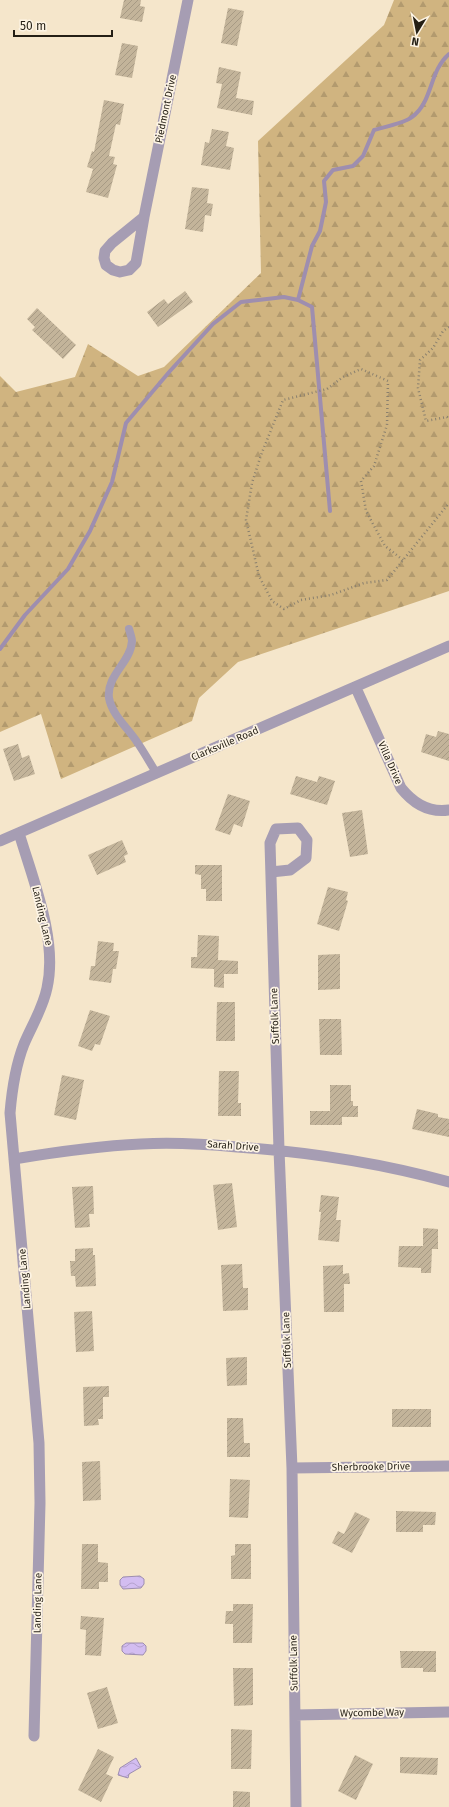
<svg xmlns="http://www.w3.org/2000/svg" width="449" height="1807" font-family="'Fira Sans',sans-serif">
	<defs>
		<pattern id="forest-firs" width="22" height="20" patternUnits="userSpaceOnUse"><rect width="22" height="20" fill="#d0b480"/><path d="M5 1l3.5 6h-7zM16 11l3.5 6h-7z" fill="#b29a6e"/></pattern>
		<pattern id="water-waves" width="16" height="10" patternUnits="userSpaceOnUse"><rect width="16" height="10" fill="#d3bdf1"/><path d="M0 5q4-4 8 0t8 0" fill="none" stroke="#b5a2ce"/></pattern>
		<pattern id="building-hatch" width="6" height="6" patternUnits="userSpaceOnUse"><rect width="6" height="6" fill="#c3b49a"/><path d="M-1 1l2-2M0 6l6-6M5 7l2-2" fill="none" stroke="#a79a84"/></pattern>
	</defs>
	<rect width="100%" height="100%" fill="#f5e6cb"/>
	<path fill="url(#forest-firs)" d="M394,0H449V591L238,662L199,698L192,721L61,779L41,714L0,732V376L16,392L75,377L88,344L138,376L164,367L261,273L258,141L384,25Z"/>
	<path fill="url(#water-waves)" stroke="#9e8eaf" d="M140,1576L144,1579V1584L141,1588L123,1589L120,1585V1580L123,1577Z
		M126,1643H143L146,1646V1651L143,1655L125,1654L122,1651V1646Z
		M136,1758L141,1767L129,1774L128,1778L118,1775L120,1768Z"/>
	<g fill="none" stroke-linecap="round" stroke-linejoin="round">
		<path stroke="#9e8eaf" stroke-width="4" d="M298,300L312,246L320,231L326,202L324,181L333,170L353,166L363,156L374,130C384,127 405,123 412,117C433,102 429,71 449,54
			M0,649L25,615L68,569L90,531L112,482L126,423L170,371L213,324L241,302L284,297L298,300L312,307L330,511"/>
	</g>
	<path fill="url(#building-hatch)" d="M124,0H141L140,6L145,7L142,22L120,18Z
		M228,8L244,11L237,46L221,43Z
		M122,43L138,46L132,78L115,75Z
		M219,67L241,72L236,98L254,101L252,115L217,108L222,84L216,83Z
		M104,100L124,104L120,125L116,124L109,156L115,157L113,164L117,165L108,198L86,192L93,169L87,167L92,151L94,152Z
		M212,129L229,132L226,146L234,148L230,170L201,165L205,142L209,143Z
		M192,187L209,189L207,203L213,204L211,216L205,215L203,232L185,229Z
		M185,291L193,302L158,327L147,312L164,299L168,304Z
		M37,308L76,345L63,359L32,330L35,327L27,319Z
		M438,731L449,734V761L421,752L426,734L436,737Z
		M18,744L22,758L29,755L35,774L14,781L3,749Z
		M296,776L317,782L319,776L335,781L327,805L290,794Z
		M228,794L250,801L242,827L234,824L230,835L215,830Z
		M362,810L368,854L350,857L342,813Z
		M122,840L128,854L124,856L126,862L97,875L88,855Z
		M195,865H222V901H206V889H201V875L195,874Z
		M328,887L348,892L346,900L348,901L339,931L317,924Z
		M198,935L219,936L218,960L238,961V974H224V988L214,987V969L191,968V957H197Z
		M98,941L114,943L113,951H119L116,969H113L111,983L89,980L91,966H95Z
		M340,954V989L318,990V955Z
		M217,1002H235V1041H216Z
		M90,1010L110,1016L100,1045L95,1044L92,1051L78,1046Z
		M319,1019H341L342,1055H320Z
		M219,1071H239L238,1103H241V1116H218Z
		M62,1075L84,1080L76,1120L54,1115Z
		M330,1085H351V1101H353V1106H358V1117H342V1125H310V1111H330Z
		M417,1109L438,1114V1117L449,1119V1137L412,1129Z
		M232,1183L237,1227L218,1230L213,1185Z
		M93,1186L94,1214H89L90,1227L75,1228L72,1187Z
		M321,1195L339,1197L336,1220H341L339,1242L318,1240L321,1212H319Z
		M423,1228L438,1229V1249H432L431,1273H421V1268L398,1267L399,1246H423Z
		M93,1248V1255H95L96,1286L76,1287L75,1276H71L70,1261H75V1249Z
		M242,1264L243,1288H248V1310L223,1311L221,1265Z
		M343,1265V1274L349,1273L350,1284H344V1312H324L323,1266Z
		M92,1311L94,1351L76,1352L74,1312Z
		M247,1357V1385L227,1386L226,1358Z
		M109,1386V1397H103V1419H98L99,1425L84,1426L83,1387Z
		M392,1409H431V1427H392Z
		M227,1418H243L244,1443H250V1457H227Z
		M100,1461L101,1500L83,1501L82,1462Z
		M230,1479L250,1480L248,1518L229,1517Z
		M396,1511L436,1512L435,1525H423V1532H396Z
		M355,1512L370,1519L352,1553L332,1543L338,1531L344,1534Z
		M82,1544H98V1562L108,1563V1582H99V1589H81Z
		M235,1544H251V1579H231V1556L235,1555Z
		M233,1604H253L252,1643H233V1624H225L226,1611H233Z
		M81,1616L104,1618L101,1656L85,1655L86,1630L80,1629Z
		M400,1651H436V1672H423V1668H401Z
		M233,1668H253V1705L234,1706Z
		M107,1687L118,1723L98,1729L87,1693Z
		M231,1729L252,1730L251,1769H231Z
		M98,1749L114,1757L106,1774L113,1777L101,1802L78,1790Z
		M355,1755L373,1764L356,1800L338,1791Z
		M400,1757L438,1758L437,1775L400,1773Z
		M233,1791L250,1792V1807H233Z"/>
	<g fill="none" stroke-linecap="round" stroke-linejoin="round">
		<path stroke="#8a806e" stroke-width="2.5" stroke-dasharray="1 3" stroke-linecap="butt" d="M449,327L443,331L433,348L420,360L418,388L426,421L447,417L449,420
			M403,560L385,546L366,511L361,481L374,466L387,425L388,381L361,369L343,377L327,389L283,400L261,455L252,483L246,520L259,576L272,601L284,609L301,600L331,595L364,583L387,580L449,503"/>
		<path stroke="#a69db3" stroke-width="8" d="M129,629C130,633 132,638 132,641C131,662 106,676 109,698C112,715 128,728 137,742C144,752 150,763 157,774"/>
		<path stroke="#a69db3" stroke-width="11" d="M144,217L112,243L105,251L104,258L106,265L113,270L120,272L129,270L136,263L144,217L188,0
			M356,688L401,788C413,803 429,813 449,810
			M19,833C33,880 58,940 47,988C43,1008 32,1025 24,1044C15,1067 12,1089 10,1113L39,1443L40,1503L34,1736
			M0,841L449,646
			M271,872L290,870L306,858L307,840L298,828L276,829L270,843L279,1150L292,1468L296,1807
			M14,1159C56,1152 98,1146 141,1144C173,1142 205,1144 237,1147C309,1152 380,1163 449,1182
			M292,1468L449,1466
			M295,1715L449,1712"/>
	</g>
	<g text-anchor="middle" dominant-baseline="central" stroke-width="3.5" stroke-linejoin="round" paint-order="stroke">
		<g font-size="10" fill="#241f15" stroke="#fdf4e4">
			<text transform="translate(166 109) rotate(-78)">Piedmont Drive</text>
			<text transform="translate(225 744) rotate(-23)">Clarksville Road</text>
			<text transform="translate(390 763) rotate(66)">Villa Drive</text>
			<text transform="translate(42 916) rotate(77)">Landing Lane</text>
			<text transform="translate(275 1016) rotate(-92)">Suffolk Lane</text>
			<text transform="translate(233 1146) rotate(4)">Sarah Drive</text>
			<text transform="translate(25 1279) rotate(-95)">Landing Lane</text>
			<text transform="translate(287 1340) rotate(-92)">Suffolk Lane</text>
			<text transform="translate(371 1467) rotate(-1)">Sherbrooke Drive</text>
			<text transform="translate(38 1603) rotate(-89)">Landing Lane</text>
			<text transform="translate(294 1663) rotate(-91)">Suffolk Lane</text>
			<text transform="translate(372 1713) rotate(-1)">Wycombe Way</text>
		</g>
	</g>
	<g transform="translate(417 32) rotate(190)" stroke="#fdf4e4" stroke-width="3" paint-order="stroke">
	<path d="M0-3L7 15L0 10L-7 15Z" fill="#241f15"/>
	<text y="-6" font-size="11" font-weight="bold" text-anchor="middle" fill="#241f15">N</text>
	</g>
	<path d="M14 30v6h98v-6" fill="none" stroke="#241f15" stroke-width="2"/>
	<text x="20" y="30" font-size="12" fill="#241f15" stroke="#fdf4e4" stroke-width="3" paint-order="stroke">50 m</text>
</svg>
